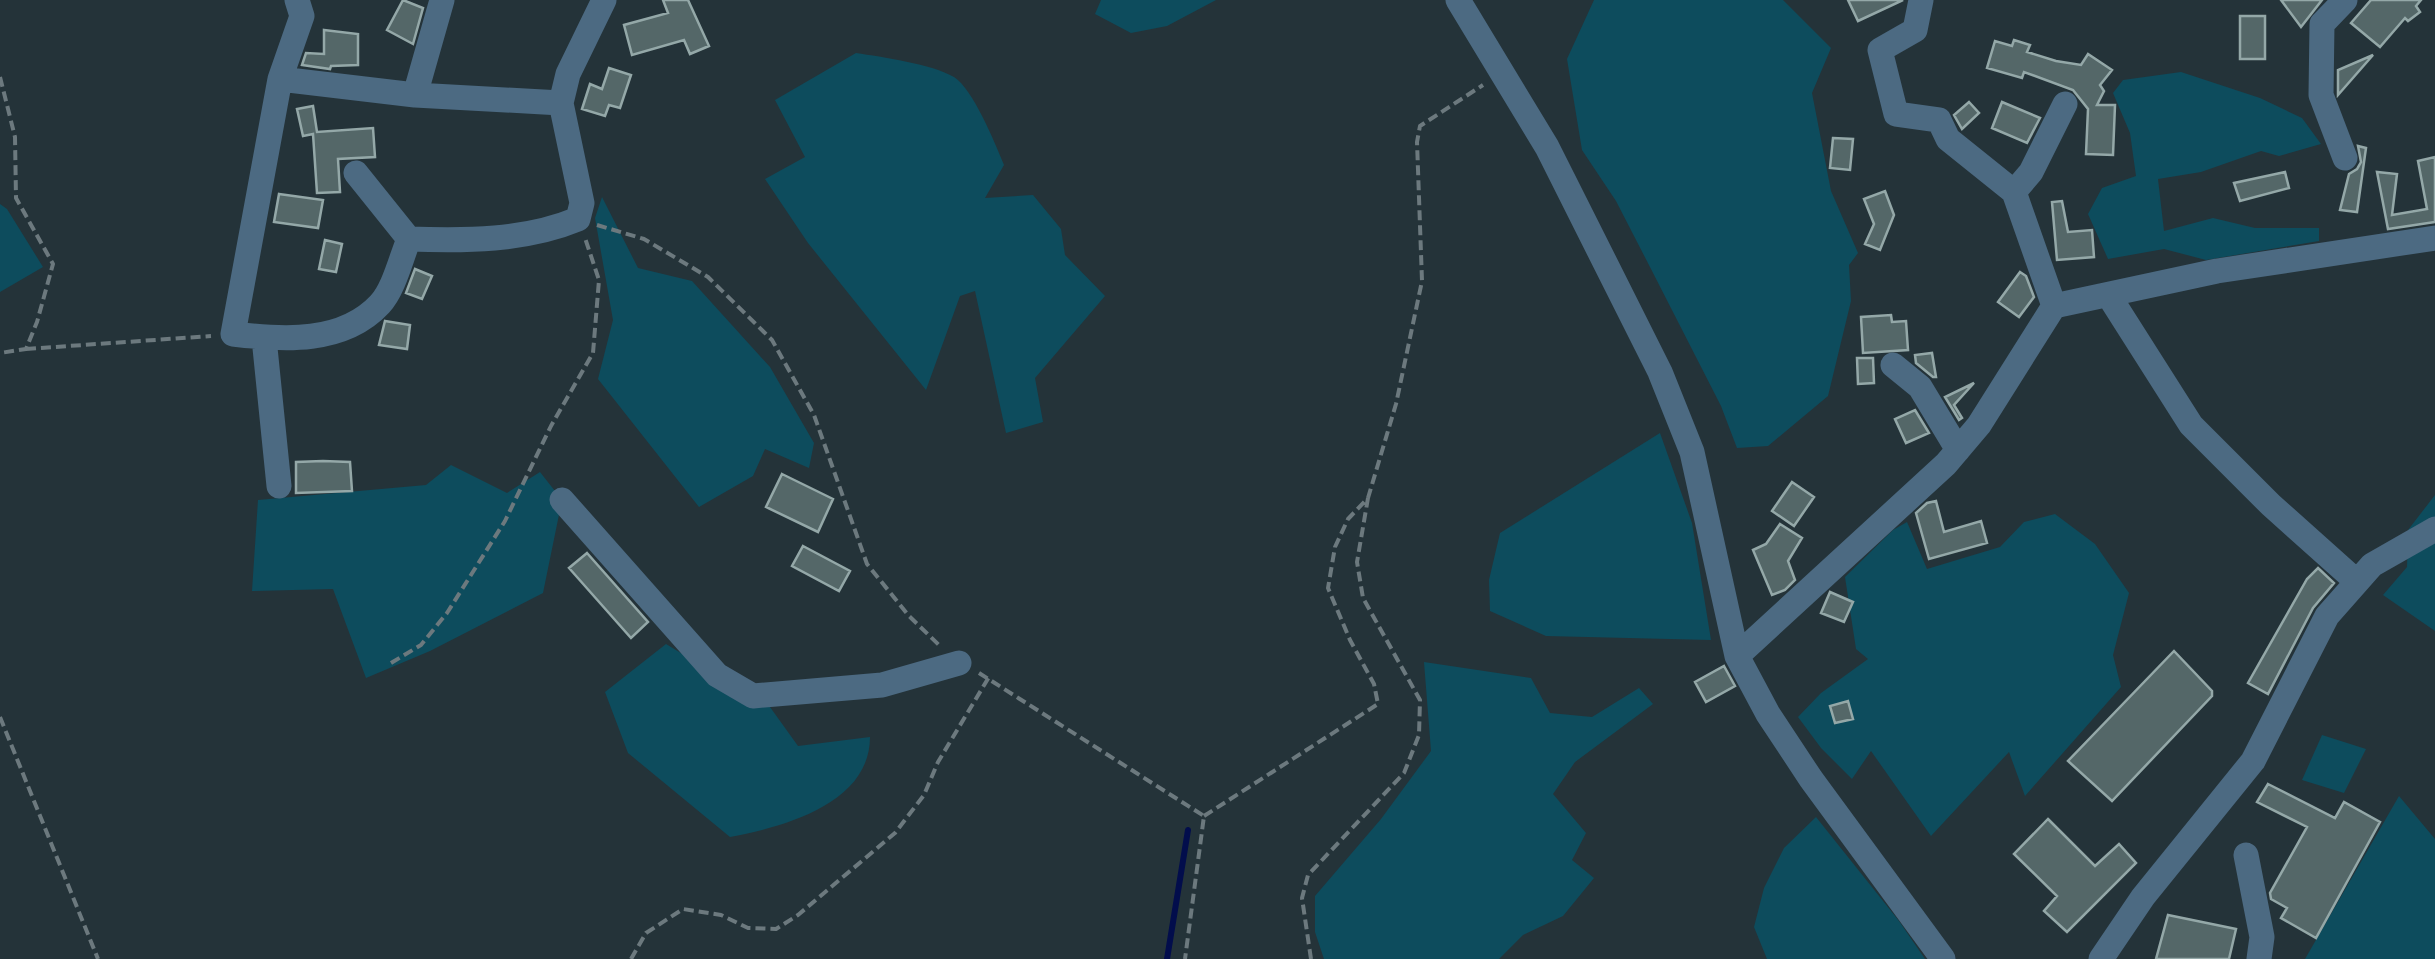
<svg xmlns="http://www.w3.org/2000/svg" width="2435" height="959" font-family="Lato,sans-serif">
	<rect width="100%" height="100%" fill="#243339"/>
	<path fill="#0d4c5d" d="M1101,0H1216L1167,26L1131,33L1095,14Z
		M1594,0H1783L1831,48L1812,93L1831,191L1858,253L1849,265L1851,301L1828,396L1768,446L1737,448L1721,406L1651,269L1616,201L1582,150L1567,59Z
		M856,53C882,57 932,64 954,77C973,89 995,143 1004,165L985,198L1033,195L1061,229L1065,255L1105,296L1035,378L1043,422L1006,433L975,291L960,296L926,390L808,243L765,179L805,157L775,100Z
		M2181,72L2260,98L2302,118L2321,144L2279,156L2261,151L2201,172L2158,179L2164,231L2213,218L2255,228H2319V241L2206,260L2164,249L2108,259L2088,214L2102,188L2136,176L2130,133L2113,93L2123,80Z
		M602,197L638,268L692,281L770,367L814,443L809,468L765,449L753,476L699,507L598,379L613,320L595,218Z
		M0,204L7,209L43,267L0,292Z
		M1660,433L1692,523L1711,640L1546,636L1490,611L1489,580L1500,533Z
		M451,465L507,493L540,472L562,500L543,593L430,651L366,678L333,589L252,591L258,500L426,485Z
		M2435,495V631L2383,595L2407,567L2408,530Z
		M2055,514L2095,544L2129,593L2113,655L2121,687L2025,796L2009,752L1931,836L1871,751L1852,779L1821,748L1798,717L1821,693L1868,659L1856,649L1845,577L1893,530L1907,522L1927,569L2000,547L2024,522Z
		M666,644L770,707L798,746L870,737C870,804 783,827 730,837L628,753L605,692Z
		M1424,662L1531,678L1550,713L1592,717L1639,688L1653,704L1575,762L1553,794L1586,833L1572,860L1594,878L1563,916L1523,935L1499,959H1324L1315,932V896L1381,819L1431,751Z
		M2322,735L2366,749L2344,793L2302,780Z
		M2399,796L2435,839V959H2305Z
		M1816,817L1899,921L1925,959H1767L1754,927L1764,888L1784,848Z"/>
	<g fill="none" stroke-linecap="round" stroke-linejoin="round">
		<path stroke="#020d4c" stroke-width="6" d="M1167,959L1188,830"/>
	</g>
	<path fill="#546768" stroke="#94a8a8" stroke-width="2.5" d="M403,0L423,8L413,44L387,30Z
		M663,0H688L709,46L690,54L684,40L632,55L624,25L668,13Z
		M1848,0H1903L1858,21Z
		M2281,0H2322L2301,27Z
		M2371,0H2421L2416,6L2420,12L2408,21L2405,18L2380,47L2351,23Z
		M2240,16H2265V59H2240Z
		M324,30L358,34V65L331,66L330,69L302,65L306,53L324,54Z
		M2014,40L2030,45L2027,52L2056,61L2081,65L2088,54L2112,70L2100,85L2104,91L2097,105H2115L2113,155L2086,154L2088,109L2073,90L2024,72L2022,78L1987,68L1995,41L2012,46Z
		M2373,55L2338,95V70Z
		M609,68L631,75L620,108L609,105L605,116L582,109L590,84L602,89Z
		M1969,102L1979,113L1962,129L1954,115Z
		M2002,102L2040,118L2027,143L1992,128Z
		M313,106L317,132L373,128L375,157L338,159L340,192L317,193L313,134L303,136L297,109Z
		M1833,138L1853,139L1850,170L1830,168Z
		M2358,146L2366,148L2357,212L2340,210L2349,174L2357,169L2361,162Z
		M2435,157V222L2388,229L2377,172L2397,174L2392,215L2427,209L2418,161Z
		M2285,172L2289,188L2240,201L2234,183Z
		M1885,191L1894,215L1880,250L1865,244L1874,224L1864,199Z
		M279,194L323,200L318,228L274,222Z
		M2062,201L2068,232L2092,230L2094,257L2057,260L2052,202Z
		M325,240L342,244L336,272L319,269Z
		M415,269L432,276L422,299L406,293Z
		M2020,272L2026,276L2034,297L2019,317L1998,302Z
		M1891,315L1892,322L1906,321L1908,350L1863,353L1861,317Z
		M385,321L410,325L407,349L379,345Z
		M1932,353L1936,377H1933L1916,363L1915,355Z
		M1857,358H1873L1874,383L1858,384Z
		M1974,383L1954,405L1962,418L1959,420L1945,397Z
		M1915,410L1929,433L1906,443L1895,419Z
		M323,461L350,462L352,491L296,493V462Z
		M782,474L833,499L818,532L766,507Z
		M1792,482L1814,497L1794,526L1772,511Z
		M1936,501L1944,532L1981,521L1987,543L1929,559L1916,513L1927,503Z
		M1780,524L1802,538L1788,561L1795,580L1785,590L1772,595L1753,550L1766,544Z
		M803,546L850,571L839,591L792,566Z
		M587,553L648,622L631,638L569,568Z
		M2318,568L2334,583L2313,608L2268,694L2248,683L2307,579Z
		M1830,592L1853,602L1844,622L1821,613Z
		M2174,651L2212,691V696L2112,801L2068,761Z
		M1724,666L1735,686L1706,702L1695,682Z
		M1848,701L1853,719L1835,723L1830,706Z
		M2268,784L2335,818L2344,802L2380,822L2316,938L2281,918L2287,908L2271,899L2270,893L2307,827L2257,802Z
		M2048,819L2095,866L2119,844L2136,863L2067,932L2044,911L2057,896L2014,854Z
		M2168,915L2236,929L2229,959H2156Z"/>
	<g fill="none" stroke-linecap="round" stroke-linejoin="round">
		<path stroke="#6c797e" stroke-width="4" stroke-dasharray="10 5" stroke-linecap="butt" d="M0,77L15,137L16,198L53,264L37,322L26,349L0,353
			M597,225L644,239L708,277L772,340L814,415L867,564L909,616L939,645
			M26,349L211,336
			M391,663L421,645L447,613L505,521L551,426L593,353L599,280L585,238
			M979,673L1204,816L1185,959
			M0,717L98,959
			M1204,816L1378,704L1374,684L1350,640L1328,588L1335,547L1348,519L1368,498L1396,404L1422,281L1417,142L1420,126L1483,85
			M631,959L646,933L683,909L721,915L748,928L776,929L798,915L895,833L924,795L938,762L989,677
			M1311,959L1302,898L1308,875L1404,773L1419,735L1420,700L1363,598L1357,562L1368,498"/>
		<path stroke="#4c6a82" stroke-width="25" d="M1458,0L1547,147L1660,372L1692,452L1737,656L1768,714L1811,779L1943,959
			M1921,0L1915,30L1880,50L1896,114L1939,120L1948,139L2014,192L2054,306
			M280,79L302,16L297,0
			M415,95L442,0
			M561,103L415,95L280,79L233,334C283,340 343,344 380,304C394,289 401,258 409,239C465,241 525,241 578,219L582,203L561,103L568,74L604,0
			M2345,158L2321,95L2322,24L2345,0
			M356,173L409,239
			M2014,192L2031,172L2065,104
			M2109,296L2191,425L2271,505L2356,581
			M264,338L279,486
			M1893,365L1920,387L1958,450
			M562,500L717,675L753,696L882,685L959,663
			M1737,656L1946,464L1979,425L2054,306L2217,271L2435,238
			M2246,855L2262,937L2259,959
			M2101,959L2143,897L2253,761L2327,616L2372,565L2435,529"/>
	</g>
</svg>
